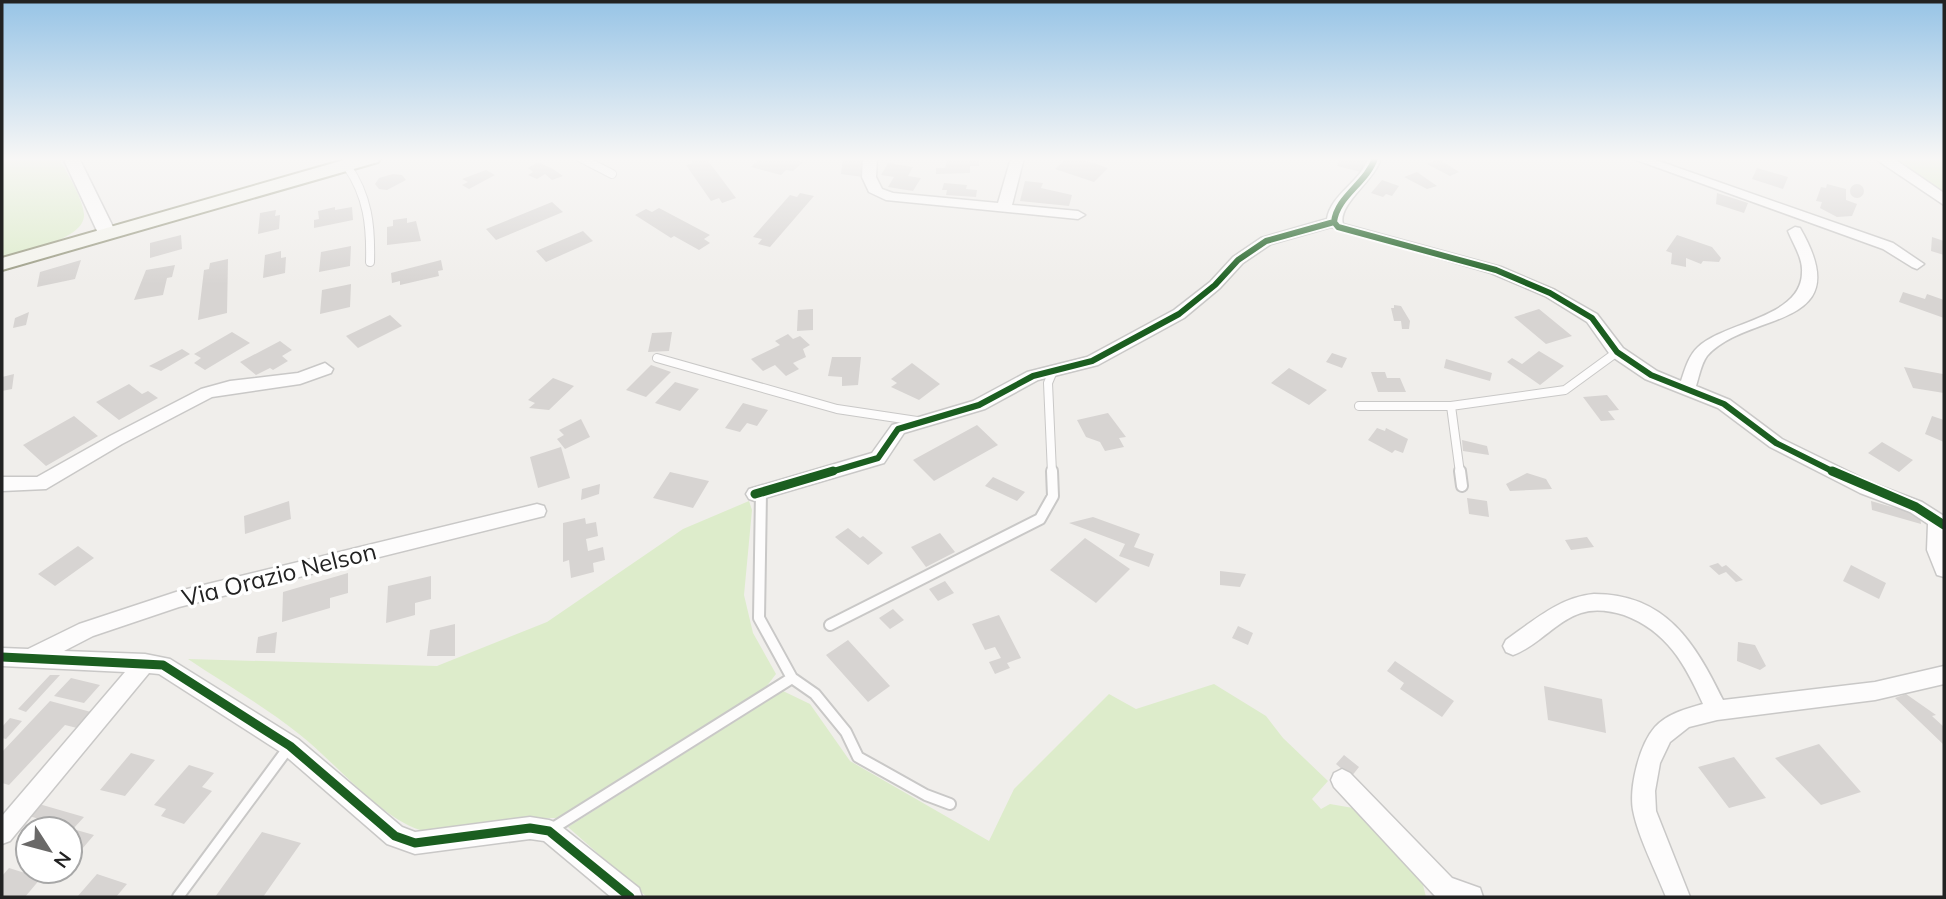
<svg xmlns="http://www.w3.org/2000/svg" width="1946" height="899" font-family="Mulish,sans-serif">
	<rect width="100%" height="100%" fill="#f0eeeb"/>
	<path fill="#ddeccb" d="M2,158H59C67,174 82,196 84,214C86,240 22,251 2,257Z
		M1893,158H1944V193L1899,163Z
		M749,501L752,510L744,595L753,633L776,674L763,691L558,818C522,816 446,839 420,830C379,817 334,761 299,734C264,706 225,684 188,659L437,666L547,622L683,529Z
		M1214,684L1266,716L1283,738L1328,781L1312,799L1321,809L1330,804L1353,808L1422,881L1426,897H647L568,827L783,691L810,704L850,761L989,841L1014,789L1109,694L1136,709Z"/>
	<path fill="#d7d4d2" d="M706,158L736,198L722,203L719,198L711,201L686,165L693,163L690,160Z
		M760,158H799L797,160L803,162L793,171L786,170L781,175L751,167Z
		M843,158H863V177L841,174Z
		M979,158V166H970V173L936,174V168H945L948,159Z
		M1067,158H1078L1108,168L1094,182L1055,169Z
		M1340,158H1366L1361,172L1337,166Z
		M1439,159L1459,172L1450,176L1427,164Z
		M538,162L553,169L563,176L552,180L545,174L537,179L528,175L533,172L528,168Z
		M888,163L913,167L908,176L921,178L913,191L888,187L894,177L881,175Z
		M1757,168L1788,177L1783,189L1752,179Z
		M486,170L495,175L469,189L462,185L468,182L462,179Z
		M1417,172L1437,186L1427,189L1404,177Z
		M393,174L402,175L406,180L387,190L379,189L375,184L379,178Z
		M1382,180L1399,186L1392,196L1386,194L1383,197L1371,193Z
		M1025,181L1043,183L1041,188L1072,195L1069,206L1020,201Z
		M944,183L967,185L966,189L977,190L976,197L946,195L947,190H942Z
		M1850 191a7 7 0 1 1 14 0a7 7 0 1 1-14 0Z
		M1827,184L1846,189V200L1857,204L1852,216L1837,217L1820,208L1822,202L1816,201L1821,187L1826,188Z
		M800,193L814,196L770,247L758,244L762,239L753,237L790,195L797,197Z
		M1717,193L1748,203L1744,213L1716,204Z
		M552,202L563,212L496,240L486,229Z
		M335,207V210L352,207L353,220L314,228V220L319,219L318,211Z
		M659,208L710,235L704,239L710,243L699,250L674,236L671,238L635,215L646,209L652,212Z
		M276,210L275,216L280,215L279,229L258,234L260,213Z
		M407,218V223L416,221L421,241L387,245V227L393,226V220Z
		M583,231L593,241L546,262L536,251Z
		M181,235L182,249L150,258V243Z
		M1677,235L1712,247L1721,258L1719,262L1703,261L1701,264L1686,258V267L1671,264L1672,253L1666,251Z
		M1932,237L1944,241V255L1931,251Z
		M351,246L350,266L319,272L321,252Z
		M281,251V258L286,257L285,273L263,278L265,255Z
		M228,259L227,313L198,320L204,270L209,269L210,263Z
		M81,260L75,279L37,287L40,272Z
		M441,260L443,270L438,271L439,276L400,285V281L392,283L391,273Z
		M175,265L172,277L167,278L163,295L134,300L146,270Z
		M351,284L350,307L320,314L322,290Z
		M1903,292L1925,299L1927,294L1944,300V318L1899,302Z
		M1394,305L1401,306L1410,321L1409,329H1402L1401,321H1394L1391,308H1394Z
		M813,309V330L797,331L798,310Z
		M1539,309L1572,336L1546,344L1514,317Z
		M29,312L26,325L13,328L15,318Z
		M390,315L402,326L358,348L346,336Z
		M232,332L250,343L205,370L194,363L201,358L194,354Z
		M672,332L669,351L648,352L652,333Z
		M788,334L793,339L800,336L810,345L803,349L806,357L793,363L799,369L786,376L775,365L763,371L751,359L780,345L775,341Z
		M280,341L292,350L282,356L288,361L273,370L270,368L256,375L240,362Z
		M182,349L190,354L161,371L149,366Z
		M1539,351L1564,366L1540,385L1507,362L1512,358L1522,364Z
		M1332,353L1347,358L1342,368L1326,362Z
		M832,357H861L858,385L842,386V377L828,376Z
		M1446,359L1492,373L1490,381L1444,368Z
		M912,363L940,384L919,400L891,387L897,383L891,379Z
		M651,365L671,372L646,397L626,390Z
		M1904,367L1943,374L1944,393L1913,388Z
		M1289,368L1327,390L1309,405L1271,383Z
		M1371,372H1385L1387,378H1400L1406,392H1378Z
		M14,374L12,389L2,391V377Z
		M553,378L574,386L549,410L529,408L535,403L528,400Z
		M675,382L699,389L680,411L655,403Z
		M129,384L142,394L148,391L158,398L119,420L96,402Z
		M1607,395L1619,410L1608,411L1615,420L1601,421L1583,397Z
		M743,403L768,410L757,426L747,423L740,432L725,428Z
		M1108,413L1126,437L1119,438L1124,447L1105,451L1100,442L1086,437L1077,420Z
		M74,416L98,436L46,466L23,445Z
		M1932,416L1944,420V442L1925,434Z
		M581,419L590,437L565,449L557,439L564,435L559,430Z
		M977,425L998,445L934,481L913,460Z
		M1377,428L1385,431L1386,428L1408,439L1403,453L1395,450L1392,453L1368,440Z
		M1462,440L1487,446L1489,455L1463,451Z
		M1882,442L1913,460L1899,472L1868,453Z
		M561,447L570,478L538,488L530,457Z
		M670,472L709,481L693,508L653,498Z
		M1527,473L1546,479L1552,489L1510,491L1506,484Z
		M993,477L1025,492L1017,501L985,486Z
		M600,484L599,494L581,500L582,489Z
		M1467,498L1487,501L1489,517L1469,514Z
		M289,501L291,519L245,534L244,516Z
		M1871,501L1920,515L1921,524L1872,510Z
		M1093,517L1140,534L1134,547L1154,554L1149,567L1119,556L1125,544L1069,523Z
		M585,518L586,524L596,522L598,536L586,539L588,551L603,547L605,560L593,563L594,572L571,578L569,560L563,562V523Z
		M848,528L860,538L863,536L883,553L868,565L835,537Z
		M940,533L955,552L926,567L911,547Z
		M1587,537L1594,547L1571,550L1565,540Z
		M1085,538L1130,569L1096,603L1050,570Z
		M78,546L94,558L55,586L38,574Z
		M1718,563L1722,567L1726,565L1743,580L1736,582L1726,572L1719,575L1709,566Z
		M1851,565L1886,583L1879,599L1843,581Z
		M1220,571L1246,574L1240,587L1220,585Z
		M348,573V593L330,598V608L282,622L283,592Z
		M431,576V599L415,603V615L386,623L388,586Z
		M945,581L954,593L938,601L929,589Z
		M893,609L904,620L890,629L879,618Z
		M999,615L1021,658L1007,663L1010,668L995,674L989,662L1001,658L995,647L985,650L972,624Z
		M455,624V656H427L430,630Z
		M1238,626L1253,633L1248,645L1232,638Z
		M277,632L275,653H256L258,637Z
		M848,640L890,686L868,702L826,655Z
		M1738,642L1755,645L1766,666L1760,670L1737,661Z
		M1395,661L1454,701L1442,717L1400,689L1404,683L1387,671Z
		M50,675H60L26,712L18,709Z
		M71,678L100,685L84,703L54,696Z
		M1544,686L1602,699L1606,733L1548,720Z
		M1906,694L1936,715L1932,716L1944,727V745L1895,698Z
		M50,701L91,712L77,728L65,725L9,785L2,783V752Z
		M10,718L22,721L6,739L2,738V727Z
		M1819,744L1861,792L1821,805L1775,758Z
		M131,753L155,760L125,796L100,790Z
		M1344,755L1359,767L1351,777L1336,764Z
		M1734,757L1766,798L1729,808L1698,767Z
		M189,765L214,773L202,787L212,791L184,824L161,816L166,809L154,805Z
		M39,804L84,817L73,829L29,816Z
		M73,829L94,835L70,863V833Z
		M262,832L301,843L263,897H215Z
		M9,868L41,878L25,897H2V876Z
		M97,874L127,884L116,897H77Z"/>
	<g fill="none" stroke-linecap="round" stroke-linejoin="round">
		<defs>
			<path id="service-far1" d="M581,158L612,174
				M347,166C368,196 371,226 370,262
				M657,358L837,409L917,421
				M1359,406H1451L1565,390L1617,352
				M1451,406L1460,473
				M1052,473L1048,383L1053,371"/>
			<path id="service" d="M1460,471L1462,486
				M761,493L759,618L792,678L815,694L846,732L858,757L926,795L950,804
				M830,625L1040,519L1053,496L1052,471
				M550,830L792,678
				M178,897L289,747"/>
			<path id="minor" d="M863,158H877L876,177L882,189L893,193L998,203L1011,158H1024L1012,205L1078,211L1085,215L1078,219L886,200L869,192L862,177Z
				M1368,158H1381C1375,180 1337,205 1343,224L1501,267L1555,290L1597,314L1623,348L1657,371L1681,381C1685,369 1689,355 1698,347C1726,321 1802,318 1802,272C1803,258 1793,244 1788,231L1795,227L1800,228C1860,331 1748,310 1707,356C1701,364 1699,377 1696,386L1730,400L1782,439L1872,483L1922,502L1944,516V577L1937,575L1927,550L1928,524L1910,512L1860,493L1770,447L1718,408L1645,379L1611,356L1587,322L1545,296L1491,273L1331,227L1271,244L1243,263L1220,288L1184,318L1098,365L1038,380L985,409L904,433L884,463L755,501L749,499L746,494L749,489L872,453L892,425L973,401L1027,372L1087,357L1174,310L1210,282L1233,257L1261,238L1327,219C1331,194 1361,182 1368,158Z
				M1631,158H1650L1893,243L1924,264L1917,269L1912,267L1883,249Z
				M325,363L333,369L331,373L300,384L212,397L122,444L46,489L2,491V477H37L110,436L201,389L230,381L298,373Z
				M537,504L544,506L546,511L544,516L179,607L93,636L64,651L145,654L170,659L298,739L402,827L415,832L530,817L549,820L557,823L639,888L642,897H611L544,841L530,839L415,854L387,844L282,753L159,674L149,673L10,841L2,844V816L125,672L2,666V648L28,649L79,624L179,591Z
				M1594,594C1666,594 1695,643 1723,700L1875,682L1944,666V684L1875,700L1717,720L1689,727L1670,742L1660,763L1655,791L1656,811L1690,897H1666C1656,871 1638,837 1633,810C1629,788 1639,745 1655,727C1668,713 1686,709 1703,704C1685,664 1667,631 1624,615C1611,611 1595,608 1581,613C1556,621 1538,646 1513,655L1506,652L1503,646L1506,640C1533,621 1560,597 1594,594Z
				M1342,769L1350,773L1452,878L1480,888L1483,897L1435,896L1334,787L1331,780L1334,773Z"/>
			<path id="tertiary" d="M63,158H79L116,233L113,237H101L98,233Z
				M1874,158H1893L1944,193V205Z"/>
			<path id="secondary" d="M351,158H381L378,162L2,270V258Z"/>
		</defs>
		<use href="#service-far1" stroke="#c9c8c7" stroke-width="10"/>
		<use href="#service" stroke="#c9c8c7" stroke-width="14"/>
		<use href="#minor" stroke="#c9c8c7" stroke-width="3"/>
		<use href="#tertiary" stroke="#c9c8c7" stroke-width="3"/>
		<use href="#secondary" stroke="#999a82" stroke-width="4"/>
		<use href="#service-far1" stroke="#fdfcfc" stroke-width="8"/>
		<use href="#service" stroke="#fdfcfc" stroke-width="10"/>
		<use href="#minor" fill="#fdfcfc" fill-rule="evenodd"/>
		<use href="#tertiary" fill="#fdfcfc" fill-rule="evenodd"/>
		<use href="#secondary" fill="#f4f4ed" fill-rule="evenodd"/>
		<defs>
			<path id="cycleway-far1" d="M1375,158C1367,183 1337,196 1334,222L1338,227L1496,270L1550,293L1592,318L1617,352L1651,375L1724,404L1776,443L1836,473
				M827,473L878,458L898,429L979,405L1033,376L1092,361L1179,314L1215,285L1238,260L1266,241L1334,222"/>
			<path id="cycleway" d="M1832,471L1916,507L1944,525
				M755,494L833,471
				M2,657L163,665L290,746L395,836L415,843L530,828L549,831L630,897"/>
		</defs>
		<use href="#cycleway-far1" stroke="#fff" stroke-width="10"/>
		<use href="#cycleway" stroke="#fff" stroke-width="13"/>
		<use href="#cycleway-far1" stroke="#1b5e20" stroke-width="6"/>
		<use href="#cycleway" stroke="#1b5e20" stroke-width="9"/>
	</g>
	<linearGradient id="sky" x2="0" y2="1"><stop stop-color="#97c4e6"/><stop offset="0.56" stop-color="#f8f7f6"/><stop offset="1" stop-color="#f8f7f6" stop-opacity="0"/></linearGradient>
	<rect width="1946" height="284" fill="url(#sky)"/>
	<g text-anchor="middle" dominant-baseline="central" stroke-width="7" stroke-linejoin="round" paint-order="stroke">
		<g font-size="24" fill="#222" stroke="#fff">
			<text transform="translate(279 574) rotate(-14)">Via Orazio Nelson</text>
		</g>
	</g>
	<rect width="1946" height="899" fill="none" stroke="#222222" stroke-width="7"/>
	<g transform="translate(49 850) rotate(126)"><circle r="33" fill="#ffffff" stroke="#a7a7a7" stroke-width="2"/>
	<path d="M0-5L12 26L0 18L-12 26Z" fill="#6a6968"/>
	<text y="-10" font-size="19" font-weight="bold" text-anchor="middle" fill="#222222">N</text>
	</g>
</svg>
